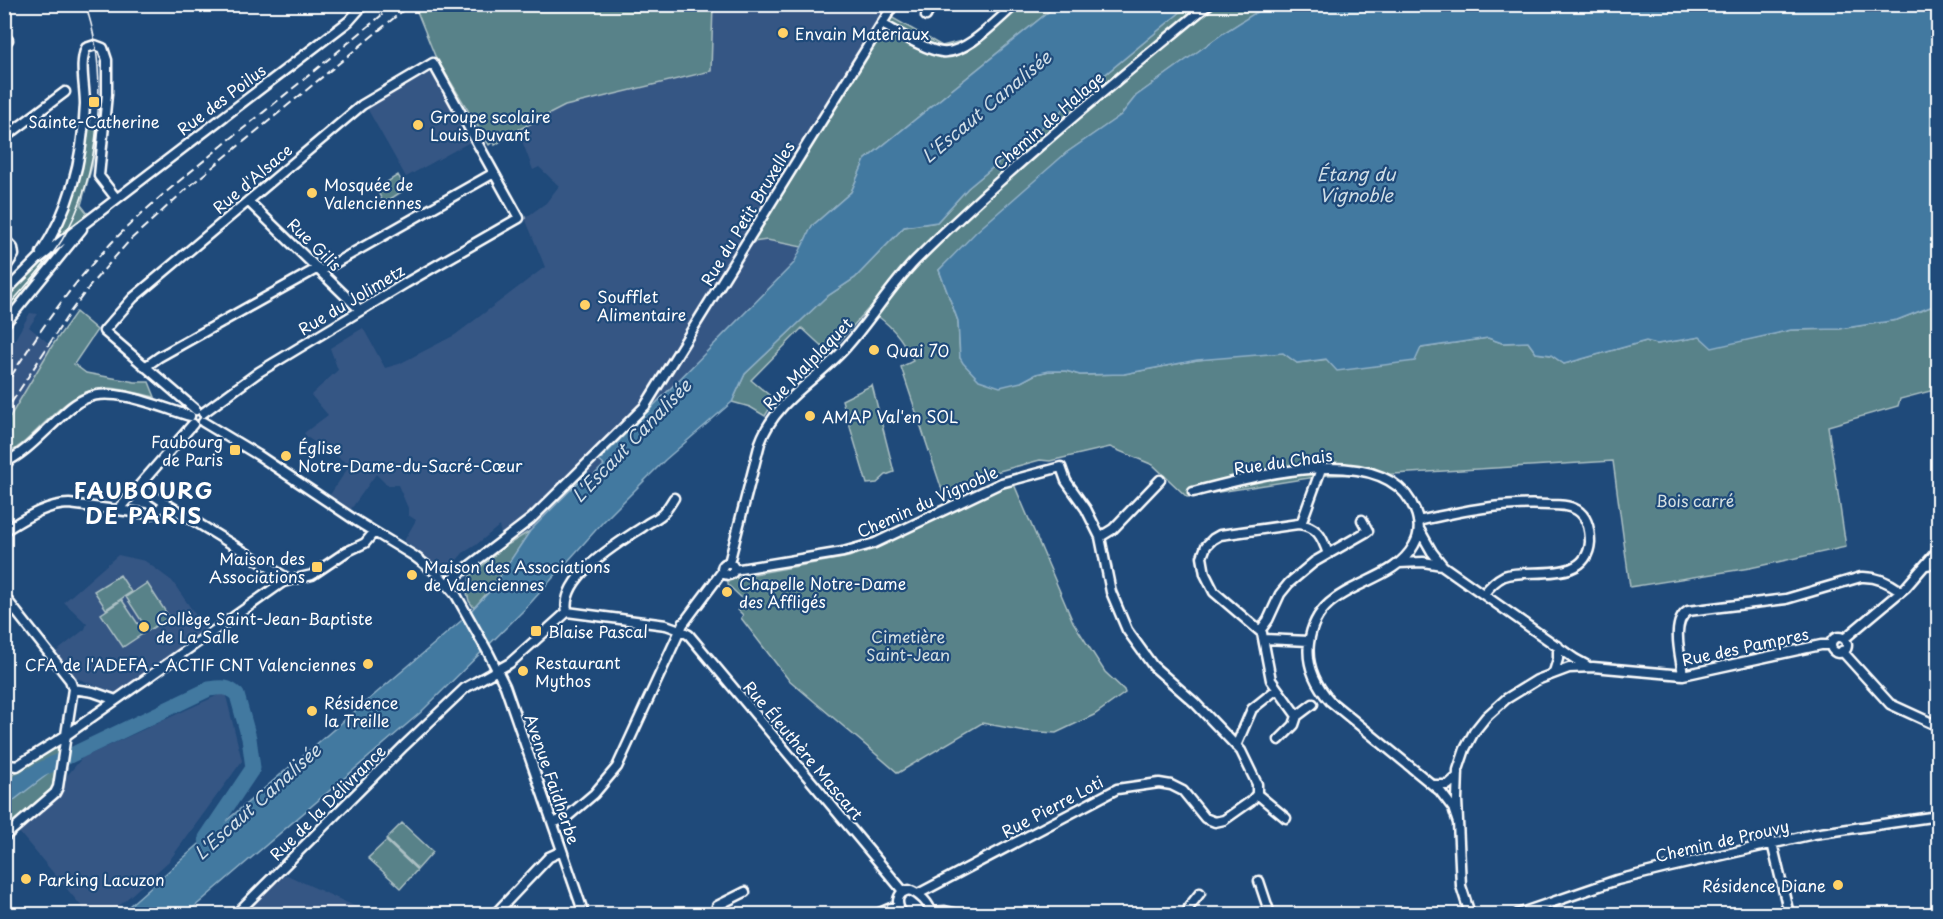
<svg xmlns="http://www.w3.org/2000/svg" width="1943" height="919" font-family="'Playpen Sans',sans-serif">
	<rect width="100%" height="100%" fill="#1f4a7a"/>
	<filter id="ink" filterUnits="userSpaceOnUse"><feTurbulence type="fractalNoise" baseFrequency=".0167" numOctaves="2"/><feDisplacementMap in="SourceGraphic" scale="12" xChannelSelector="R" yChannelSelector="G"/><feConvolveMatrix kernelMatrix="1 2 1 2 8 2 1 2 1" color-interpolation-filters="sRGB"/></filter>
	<g filter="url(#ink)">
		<path fill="#365684" d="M713,5H898L753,241L767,240L802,247L794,263L600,460L604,465L591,478L586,474L530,531L504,546L499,526L476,545L463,553L451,567L442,569L404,541L416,520L408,515V508L398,485H387L376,474L351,509L330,495L350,465L308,438L304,433L328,415L311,395L338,370L330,348L363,328L385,368L399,364L455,335L545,267L525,218L546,203L559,186L539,167L533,170L518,130L565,106L711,71Z
			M431,72L470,142L406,177L367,108Z
			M30,313L38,314L29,327L52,346L5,425V357Z
			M118,555L145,561L172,581L206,630L116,693L76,678L56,652L85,629L87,624L64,602Z
			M225,692L242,761L169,861L110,914H88L18,831L58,795L66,777L82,758Z
			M287,875L367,912L373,914H243L280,878Z"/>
		<path fill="#588289" stroke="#acc0c4" stroke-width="1.5" d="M421,5H713L711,71L565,106L518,130L495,145L494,141L489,145L435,56L416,9Z
			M1010,5H1057L865,160L851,192L812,226L802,247L767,240L753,242L891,17L942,46L969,39Z
			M1189,5H1269L1225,32L1136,96L1121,115L1066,153L939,270L958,321L960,358L1021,382L1036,374L1049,371H1066L1080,375L1124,374L1197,360L1233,356L1283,353L1297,363L1421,348L1488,338L1502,343L1528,342L1536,353L1551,355L1564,364L1646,341L1657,344L1700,337L1712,347L1791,330L1839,329L1897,320L1938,304V389L1900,399L1898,406L1828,426L1846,547L1750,568L1630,587L1613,461L1393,474L1328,475L1187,497L1153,465L1110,447L1050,461L1040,460L992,473L944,496L901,367L913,361C902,337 890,324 868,309L829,353L802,328L751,380L775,400L765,416L750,407L732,402L745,374L826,297L855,278L904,227L937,222L968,188Z
			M86,127L98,128L92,166L81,205L88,214L48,247L67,210Z
			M398,175L406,189L384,203L376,189Z
			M78,229L8,317L5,314V297L17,282Z
			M76,312L97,330L74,364L86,373L135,382H149L155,397C140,394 124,389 109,388C62,387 42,437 5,455V425L52,346Z
			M872,385L894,472L886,475L877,483L867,484L842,400Z
			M1013,482L1073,622L1105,672L1124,690L1125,693L1094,715L1056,733L1025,731L982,723L898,773L788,679L741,618L743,615L738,610L746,602L728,585V581L743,576L849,557L914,530Z
			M530,531C513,558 496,584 474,608L469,601L467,593L470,576L504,547Z
			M120,575L131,592L106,609L94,591Z
			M147,583L169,617L148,631L126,597Z
			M122,600L144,633L123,647L101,614Z
			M54,749L59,750L57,779L54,786L5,831L4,765L9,774L12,775Z
			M402,823L433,852L418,869L386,839Z
			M386,841L417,870L401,888L368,858Z"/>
		<path fill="#4379a0" stroke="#8eafc6" stroke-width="1.5" d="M1269,4L1938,5V304L1897,320L1839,329L1791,330L1712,348L1700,337L1657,344L1646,341L1564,364L1551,355L1536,353L1528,342L1502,343L1488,338L1421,348L1415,361L1337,371L1326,359L1297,363L1283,353L1197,360L1124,374L1080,375L1066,371H1049L1036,374L1021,382L1000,387L979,380L963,363L960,358L958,321L939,270L976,232L1066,153L1121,115L1136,96L1225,32Z
			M1057,5H1189L968,188L937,222L904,227L855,278L826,297L745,374L732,402L665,460L603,522L525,609L420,713L186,914H120L206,838L461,621L490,591L530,531L587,473L592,477L604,465L599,461L794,263L812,226L851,192L865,160Z
			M57,764V767L51,768L48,774L5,807V789L36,769Z"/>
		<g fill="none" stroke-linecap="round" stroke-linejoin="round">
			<path stroke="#4379a0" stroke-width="15" d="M4,791L40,770L209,689C222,687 228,686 237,695L249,738L253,768L206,838L209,857"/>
			<defs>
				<path id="street" d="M926,16L932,4
					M882,24C897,32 925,50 942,52C966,55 998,19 1016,4
					M4,42L8,40
					M4,138L65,92
					M248,201L360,310
					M4,239L13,248L14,255L4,270
					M41,253C71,208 83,157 85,104C85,86 79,64 86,48L95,45L103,48L107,60V94L99,176L116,198
					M321,271L494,173
					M4,293L38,259L349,21L364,4
					M4,325L82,229
					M145,367L159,357L318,268
					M196,410L104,331L133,298L362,105L433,63L519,218L406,283L259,372L203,413
					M203,422L258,455L355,520L414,556L439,575L456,595L489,654L505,686L584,914
					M4,463C22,455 37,439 51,426C62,416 73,403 87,398C113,386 163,408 190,416
					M140,486L165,503L290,580
					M1193,492C1247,478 1376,441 1411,502C1419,516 1422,531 1414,545C1390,590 1317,579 1309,643C1306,666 1316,685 1330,701L1440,791L1453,808L1458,823
					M118,510L193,424
					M1418,521C1462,511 1504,502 1550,505C1559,505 1569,505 1577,510C1588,517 1590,530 1590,542C1587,585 1530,567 1504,576C1496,580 1489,587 1484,594
					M1301,524L1321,469
					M1419,529L1432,552L1443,566L1575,659L1586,665
					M4,531C24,519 46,504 69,504L149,514L155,513L165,503
					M722 569a6 6 0 1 1 12 0a6 6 0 1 1-12 0Z
					M729,563L760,443C775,400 819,379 847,346C871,319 890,287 915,261C1007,169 1109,87 1209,4
					M1399,563L1423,562L1442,565
					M1926,565L1938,563
					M734,570L843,552L875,543L1001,483L1061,467L1066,481L1086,509L1100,537
					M447,583L531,519L645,406L894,4
					M4,596L70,680L73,689
					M567,612C560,576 619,543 644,526C649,522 655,520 660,516C666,512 670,504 674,498
					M1260,631L1268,620L1280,594L1289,583L1314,562L1368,531L1362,520
					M1831 645a8 8 0 1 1 16 0a8 8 0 1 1-16 0Z
					M1264,639L1309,641
					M1844,639L1906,587L1938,550
					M1842,651L1890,704L1938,726
					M1554,672L1558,659V646
					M1683,675C1681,657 1670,622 1688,611L1786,599L1861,577C1877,576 1889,582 1901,591
					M1297,716L1271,680L1262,633L1214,592L1205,574L1202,557L1206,546L1213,539L1220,535L1298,524C1317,526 1322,536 1328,554
					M1279,740L1294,725L1297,716L1313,704
					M1236,746L1252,709L1277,689
					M4,759L9,765L17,766L68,734L283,582L312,575L346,552L365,543L374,532
					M1434,785H1448L1457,777
					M1257,794L1286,818
					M553,823L567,817L594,794L617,767L683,624L722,572
					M4,837L55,793L58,787L73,689L93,692L116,700
					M1772,843L1789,914
					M1259,881L1270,914
					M918,894L1117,789L1159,783L1171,785L1183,791L1205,818L1215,822L1224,820L1251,801L1257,794V784L1241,751L1195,703L1153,666L1127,630L1111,592L1100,537L1113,529L1160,480
					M931,912L945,911L959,914
					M236,914L404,746L465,688L510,663L567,612L666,625L680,630L689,635L903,891
					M495,914L549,857L562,851
					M721,914L717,906L745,892
					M877,914L891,908H899
					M903,914C896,905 895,893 909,890C920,894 929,903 932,914
					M1189,914V907L1200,893
					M1470,914L1461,886L1457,800L1458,770L1465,749L1474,732L1486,717L1506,699L1537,680L1569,668L1593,667L1683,675L1821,645H1831
					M1518,914L1617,880L1666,868L1814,834L1938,816"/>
			</defs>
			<use href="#street" stroke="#fff" stroke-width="13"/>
			<use href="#street" stroke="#1f4a7a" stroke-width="8"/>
			<path stroke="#fff" stroke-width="1.5" d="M4,311C24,288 46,265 62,240C100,177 110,74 85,4"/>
			<path stroke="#fff" stroke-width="2" stroke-dasharray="9 4.5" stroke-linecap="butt" d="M4,388C33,340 65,293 103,252C141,210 186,176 229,140C285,95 340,50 395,4
				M4,414L70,312L93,282L130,240L191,185L411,4"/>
		</g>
	</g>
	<g fill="#ffd166" stroke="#1f4a7a" stroke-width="2">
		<circle cx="783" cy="33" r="6"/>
		<rect x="88" y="96" width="12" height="12" rx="3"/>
		<circle cx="418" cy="125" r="6"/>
		<circle cx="312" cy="193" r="6"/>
		<circle cx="585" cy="305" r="6"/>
		<circle cx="874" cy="350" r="6"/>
		<circle cx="810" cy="416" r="6"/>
		<rect x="229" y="444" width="12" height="12" rx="3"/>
		<circle cx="286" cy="456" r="6"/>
		<rect x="311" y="561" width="12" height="12" rx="3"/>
		<circle cx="412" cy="575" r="6"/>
		<circle cx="727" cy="592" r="6"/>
		<circle cx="144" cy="627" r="6"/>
		<rect x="530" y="625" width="12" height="12" rx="3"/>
		<circle cx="368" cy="664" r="6"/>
		<circle cx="523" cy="671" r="6"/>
		<circle cx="312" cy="711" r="6"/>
		<circle cx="26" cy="879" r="6"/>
		<circle cx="1838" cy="885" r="6"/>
	</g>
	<g text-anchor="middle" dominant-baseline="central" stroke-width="4.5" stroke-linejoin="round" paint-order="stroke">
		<g font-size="16" fill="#fff" stroke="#1f4a7a" text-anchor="start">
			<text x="795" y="33">Envain Materiaux</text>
			<text x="430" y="116">Groupe scolaire<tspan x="430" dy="18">Louis Duvant</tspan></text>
			<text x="94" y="121" text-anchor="middle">Sainte-Catherine</text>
			<text x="324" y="184">Mosquée de<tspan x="324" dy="18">Valenciennes</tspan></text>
			<text x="597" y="296">Soufflet<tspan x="597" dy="18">Alimentaire</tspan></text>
			<text x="886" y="350">Quai 70</text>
			<text x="822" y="416">AMAP Val'en SOL</text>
			<text x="223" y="441" text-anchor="end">Faubourg<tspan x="223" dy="18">de Paris</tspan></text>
			<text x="298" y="447">Église<tspan x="298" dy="18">Notre-Dame-du-Sacré-Cœur</tspan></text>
			<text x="305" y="558" text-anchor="end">Maison des<tspan x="305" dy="18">Associations</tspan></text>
			<text x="424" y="566">Maison des Associations<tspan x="424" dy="18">de Valenciennes</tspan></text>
			<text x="739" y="583">Chapelle Notre-Dame<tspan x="739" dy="18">des Affligés</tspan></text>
			<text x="156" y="618">Collège Saint-Jean-Baptiste<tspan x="156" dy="18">de La Salle</tspan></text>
			<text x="548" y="631">Blaise Pascal</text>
			<text x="535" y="662">Restaurant<tspan x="535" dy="18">Mythos</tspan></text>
			<text x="356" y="664" text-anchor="end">CFA de l'ADEFA - ACTIF CNT Valenciennes</text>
			<text x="324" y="702">Résidence<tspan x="324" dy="18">la Treille</tspan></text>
			<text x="38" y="879">Parking Lacuzon</text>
			<text x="1826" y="885" text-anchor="end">Résidence Diane</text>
		</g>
		<g font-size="16" fill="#fff" stroke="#1f4a7a">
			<text transform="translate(221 99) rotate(-37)">Rue des Poilus</text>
			<text transform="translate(1048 120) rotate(-41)">Chemin de Halage</text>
			<text transform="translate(252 178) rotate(-40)">Rue d'Alsace</text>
			<text transform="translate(747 213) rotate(-59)">Rue du Petit Bruxelles</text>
			<text transform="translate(315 244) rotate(44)">Rue Gilis</text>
			<text transform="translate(351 299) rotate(-31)">Rue du Jolimetz</text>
			<text transform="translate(807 363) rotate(-46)">Rue Malplaquet</text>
			<text transform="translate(1283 461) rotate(-8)">Rue du Chais</text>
			<text transform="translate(927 501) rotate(-24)">Chemin du Vignoble</text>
			<text transform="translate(1745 646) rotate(-12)">Rue des Pampres</text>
			<text transform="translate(804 750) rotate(50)">Rue Éleuthère Mascart</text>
			<text transform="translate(553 779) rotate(71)">Avenue Faidherbe</text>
			<text transform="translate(327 802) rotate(-45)">Rue de la Délivrance</text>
			<text transform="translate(1052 806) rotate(-28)">Rue Pierre Loti</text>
			<text transform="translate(1722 840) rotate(-13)">Chemin de Prouvy</text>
		</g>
		<g font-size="16" fill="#d5e0e2" stroke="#1f4a7a">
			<text x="1695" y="500">Bois carré</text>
			<text x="908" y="636">Cimetière<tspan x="908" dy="18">Saint-Jean</tspan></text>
		</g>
		<g font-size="18" font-style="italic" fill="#d0dee7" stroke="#1f4a7a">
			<text transform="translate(986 106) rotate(-40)">L'Escaut Canalisée</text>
			<text x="1356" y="173">Étang du<tspan x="1356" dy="21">Vignoble</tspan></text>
			<text transform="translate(631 440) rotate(-46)">L'Escaut Canalisée</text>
			<text transform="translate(257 801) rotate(-42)">L'Escaut Canalisée</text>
		</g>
		<g font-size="22" font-weight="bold" letter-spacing="1.5" fill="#fff" stroke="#1f4a7a">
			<text x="144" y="489">FAUBOURG<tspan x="144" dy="25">DE PARIS</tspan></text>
		</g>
	</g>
	<rect width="1943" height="919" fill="none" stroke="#1f4a7a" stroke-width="24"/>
	<rect x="12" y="12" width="1919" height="895" fill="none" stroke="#fff" stroke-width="2" filter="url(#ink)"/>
</svg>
